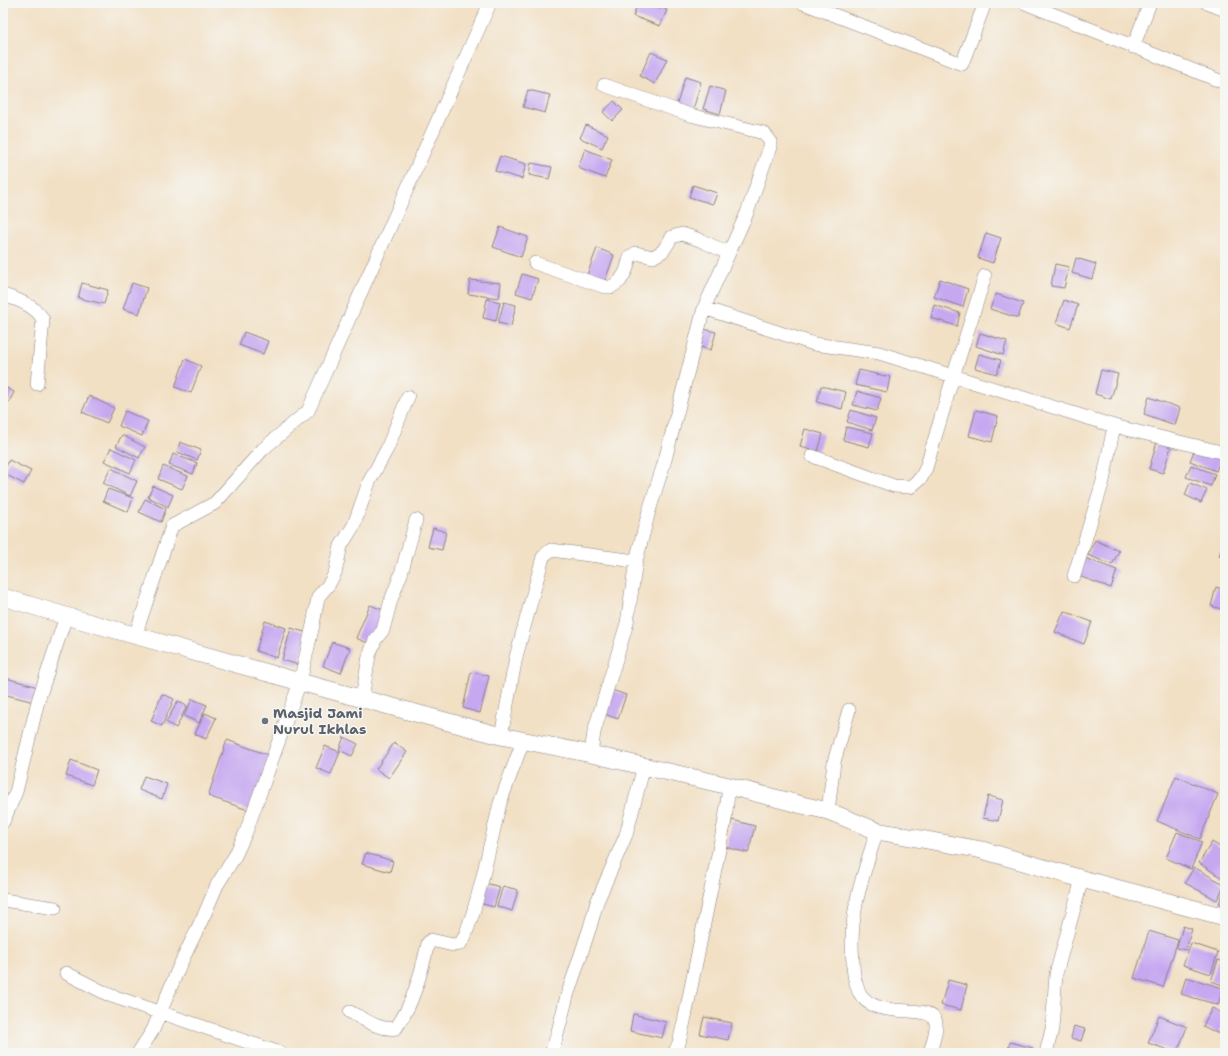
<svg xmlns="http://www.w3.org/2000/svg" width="1228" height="1056" font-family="'Shantell Sans',sans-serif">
	<rect width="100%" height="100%" fill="#f6f6f2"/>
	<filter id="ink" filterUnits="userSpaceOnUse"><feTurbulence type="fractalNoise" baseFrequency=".025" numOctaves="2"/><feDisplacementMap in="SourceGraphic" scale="8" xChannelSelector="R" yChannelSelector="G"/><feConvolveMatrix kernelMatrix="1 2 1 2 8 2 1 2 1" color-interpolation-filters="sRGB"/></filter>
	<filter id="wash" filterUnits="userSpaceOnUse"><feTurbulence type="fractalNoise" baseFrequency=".012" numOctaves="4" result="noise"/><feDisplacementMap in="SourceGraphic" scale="16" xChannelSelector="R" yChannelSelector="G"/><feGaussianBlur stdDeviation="0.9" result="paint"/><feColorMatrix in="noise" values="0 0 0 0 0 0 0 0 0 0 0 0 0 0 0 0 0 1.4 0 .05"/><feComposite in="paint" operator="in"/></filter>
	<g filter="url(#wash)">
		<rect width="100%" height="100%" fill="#f2e0c5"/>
		<g id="blocks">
			<path fill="#c6a8f1" d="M638,3H647L667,10L660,26L633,16Z
				M651,52L667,59L655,84L640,76Z
				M685,77L701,82L693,110L677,104Z
				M710,86L726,91L720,114L703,109Z
				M528,90L550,95L545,113L523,107Z
				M614,101L623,110L612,121L603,112Z
				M586,125L608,135L602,148L580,138Z
				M585,149L612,160L605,178L578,168Z
				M500,156L526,164L522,179L495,171Z
				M531,163L552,167L549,179L529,175Z
				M693,185L717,193L713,204L689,197Z
				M500,227L528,237L521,257L493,247Z
				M986,233L1001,238L993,263L978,258Z
				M597,248L614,255L604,284L586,278Z
				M1076,258L1096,264L1092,279L1072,273Z
				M1055,264L1069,267L1064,288L1051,286Z
				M522,274L538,279L532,298L516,293Z
				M940,279L968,289L963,307L934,297Z
				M470,280L501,283L499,298L468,294Z
				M82,283L108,290L104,304L78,298Z
				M132,283L147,288L139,314L123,309Z
				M996,294L1023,303L1018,318L990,309Z
				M487,299L500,302L496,321L483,318Z
				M1064,300L1078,305L1070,328L1056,323Z
				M504,302L516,305L511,326L498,323Z
				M934,305L960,313L957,326L931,318Z
				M700,328L716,332L711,350L696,346Z
				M244,332L268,341L263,354L239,345Z
				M980,333L1007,341L1003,355L976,346Z
				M979,354L1001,360L997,374L975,368Z
				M185,359L201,366L191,393L175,387Z
				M859,370L890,377L887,392L855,385Z
				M1101,370L1118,374L1111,399L1095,394Z
				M3,386L14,392L9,402L3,399Z
				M821,386L846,392L842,409L817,402Z
				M857,391L881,398L877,411L853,405Z
				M89,396L114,408L107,423L82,412Z
				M1149,397L1180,408L1175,425L1144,414Z
				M851,410L876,418L872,430L847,422Z
				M976,410L998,416L992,442L969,436Z
				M125,411L148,421L142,436L119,426Z
				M846,427L873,433L869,447L843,440Z
				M805,429L823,434L818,451L800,446Z
				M122,435L145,447L139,458L116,446Z
				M180,442L201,450L197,460L177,452Z
				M1157,442L1171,447L1163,473L1149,469Z
				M1196,446L1222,456L1216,471L1190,461Z
				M111,448L136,460L130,473L104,461Z
				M173,454L197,463L193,474L169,465Z
				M9,460L31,471L24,484L3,473Z
				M1191,465L1215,474L1211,486L1186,477Z
				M163,466L188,476L182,489L158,479Z
				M111,468L137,481L130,496L103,483Z
				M1190,483L1207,490L1201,503L1185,495Z
				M153,486L173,495L168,507L148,497Z
				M108,489L133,498L128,512L103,501Z
				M145,499L166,509L161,522L139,512Z
				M433,528L446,532L442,550L428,547Z
				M1095,540L1119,551L1112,565L1088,555Z
				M1225,541V558L1219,556Z
				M1082,557L1117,570L1111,588L1076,575Z
				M1216,587L1225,590V610L1211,606Z
				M370,605L386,611L372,645L356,638Z
				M1064,611L1092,622L1084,644L1055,632Z
				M265,621L286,628L277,658L256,651Z
				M291,628L308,633L299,665L282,660Z
				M332,642L350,648L341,673L323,666Z
				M471,672L489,676L480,713L463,708Z
				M6,678L38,687L34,702L3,694Z
				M609,689L626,695L618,719L601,713Z
				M162,694L174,699L162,726L151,721Z
				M192,699L207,705L199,723L184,716Z
				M178,701L187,706L176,728L166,722Z
				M205,713L216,718L206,739L195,734Z
				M344,737L358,744L352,756L339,750Z
				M227,740L271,756L251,811L208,796Z
				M394,743L407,752L389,778L376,769Z
				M325,746L340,752L331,774L316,768Z
				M71,760L97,770L92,785L66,776Z
				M144,776L167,784L162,799L139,790Z
				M1176,776L1218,794L1200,839L1157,821Z
				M988,796L1003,800L998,821L983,818Z
				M732,820L755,826L748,853L725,847Z
				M1177,832L1202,842L1191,869L1166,858Z
				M1212,842L1225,850V880L1199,863Z
				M366,853L393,861L390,872L362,864Z
				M1194,867L1225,885L1217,900L1185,883Z
				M485,883L500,887L494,907L479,903Z
				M503,886L518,890L512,911L497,906Z
				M1225,889V906L1219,903Z
				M1183,926L1192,929L1186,950L1177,948Z
				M1149,931L1178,940L1163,987L1134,978Z
				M1191,943L1218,952L1211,974L1183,965Z
				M1225,945V959L1221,958Z
				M1218,960L1225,962V986L1211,981Z
				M1186,977L1223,988L1218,1005L1181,994Z
				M948,980L967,985L961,1010L941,1005Z
				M1212,1008L1225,1014V1020L1219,1034L1203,1026Z
				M633,1014L666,1022L662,1038L630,1031Z
				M1159,1016L1187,1027L1177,1053L1148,1043Z
				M704,1017L732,1023L728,1040L700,1034Z
				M1074,1026L1085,1029L1081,1041L1071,1038Z
				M1010,1042L1033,1048L1032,1053H1007Z"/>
		</g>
	</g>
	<g filter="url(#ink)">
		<use href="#blocks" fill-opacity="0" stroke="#8a8180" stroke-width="1"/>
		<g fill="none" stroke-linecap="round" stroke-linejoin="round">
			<defs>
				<path id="minor" d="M803,3L962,64L985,3
					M1025,3L1225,83
					M1207,3L1225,10
					M1133,47L1150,3
					M535,263L605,287H611L620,281L626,271L630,257L636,253L653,257L663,251L672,237L682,234L700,240L728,253
					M3,295C17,299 37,307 43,320L37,384
					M704,308L814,344L879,353L1114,426L1225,453
					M812,456L894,486L910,487L921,478L926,468L953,377L985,276
					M1074,576L1103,481L1114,426
					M135,636L172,526L215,503L263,449L308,411L490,3
					M362,699L369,656L375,640L383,630L391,600L401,574L416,520
					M501,736L516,657L543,557L547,553L551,550L636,561
					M591,754L594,732L627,623L636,561L649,511L665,460L704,308L747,213L770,147V141L764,133L690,115L604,85
					M828,811L834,762L849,710
					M3,822L16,792L38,701L66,616
					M877,831C863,876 848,914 853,962C853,971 855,983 859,992C875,1023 932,1000 936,1023C937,1032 932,1044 930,1053
					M3,900L55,908
					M66,973L109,995L280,1053
					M350,1012C364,1019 380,1031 396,1028C413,1005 422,971 428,943L431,940L453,945L460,944L465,936L473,913L482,880L500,803L523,741
					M138,1053L153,1030L179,967L205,913L217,885L235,856L246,832L300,682L313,625L318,597L329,584L335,573L341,546L354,525L369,482L387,449L408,397
					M551,1053L556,1039L567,996L590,927L597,902L626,835L644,766
					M673,1053L675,1052L679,1043L685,1017L725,820L729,786
					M1046,1053L1052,1029L1056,974L1082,879"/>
				<path id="tertiary" d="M3,597L66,616L300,682L501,736L591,754L729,786L802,805L828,811L877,831L982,850L1082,879L1225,917"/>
			</defs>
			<use href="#minor" stroke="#8a8180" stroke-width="14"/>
			<use href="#tertiary" stroke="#8a8180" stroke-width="18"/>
			<use href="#minor" stroke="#fff" stroke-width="13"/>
			<use href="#tertiary" stroke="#fff" stroke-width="17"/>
		</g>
	</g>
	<circle fill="#6b7280" stroke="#f6f6f2" stroke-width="1.5" cx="265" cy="721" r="4"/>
	<g text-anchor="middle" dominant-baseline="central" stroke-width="3" stroke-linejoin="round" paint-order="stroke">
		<g font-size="14" font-weight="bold" fill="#5b616d" stroke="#f6f6f2" text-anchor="start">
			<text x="273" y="713">Masjid Jami<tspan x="273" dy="16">Nurul Ikhlas</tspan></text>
		</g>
	</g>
	<rect width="1228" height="1056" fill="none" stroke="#f6f6f2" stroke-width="16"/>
</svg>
